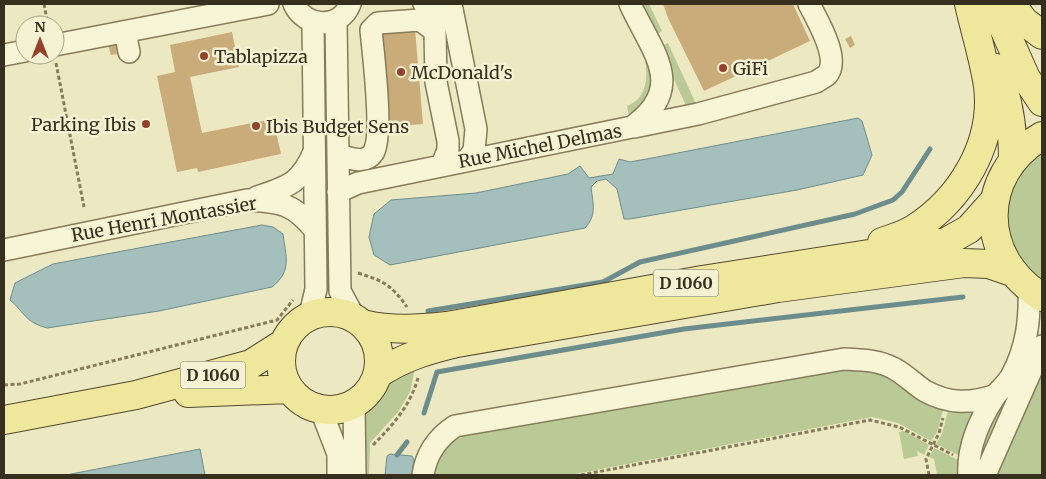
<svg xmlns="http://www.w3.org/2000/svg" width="1046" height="479" font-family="Merriweather,serif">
	<rect width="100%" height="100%" fill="#ece9c2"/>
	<path fill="#b9ca97" d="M638,4H649L662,31L654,36Z
		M668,43L697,106L688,110L659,47Z
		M652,57L659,80L637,118L489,150L488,146L629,117L627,106C647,98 648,78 645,59Z
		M1042,149V287L1009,248L1006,197L1016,174Z
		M1042,358V475H992Z
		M415,368L410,392L398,412L370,443L369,475H363L362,425L365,412L386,383Z
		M851,369L875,372L885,376L943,410L937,432L931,441L898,423L872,417L570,475H432C435,459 446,445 460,435L826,371Z
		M1018,386L983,465L974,451L998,406Z
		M978,408L964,458L936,444L942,434L948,411Z
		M904,431L929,445L924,455L917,451L918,456L904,459L899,432Z
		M934,448L964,463L963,475H937L934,459L929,457Z"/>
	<path fill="#a5bfbd" stroke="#6c8d8c" d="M858,118L862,121L872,155L863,175L797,190L630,219H624L617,189L606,179L597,181L591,187C593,204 597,215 585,228L390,265L374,255L369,237L374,214L391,200L476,193L568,174L580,166L589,178L613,174L619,159L630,162L652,158Z
		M262,225L273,227L283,234C286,257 292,271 272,287L159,311L47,328C25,322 25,313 10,300L15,283L53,264Z
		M200,449L205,475H66Z
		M390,454L412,456L414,460L412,475H385L387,456Z"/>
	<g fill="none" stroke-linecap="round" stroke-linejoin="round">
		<path stroke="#6c8d8c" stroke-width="5" d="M428,311L603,282L640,262L855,214L893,200L902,192L930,149
			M424,413L437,372L684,329L963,297
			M397,455L407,442"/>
	</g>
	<path fill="#c9ac79" d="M663,4H793L810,41L704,91L668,18Z
		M415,29L423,124L387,127L379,32Z
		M232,32L239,67L190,77L202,133L273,119L281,154L198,172L197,168L177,172L157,76L175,72L170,45Z
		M851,36L855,45L850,48L845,39Z
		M115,44L117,54L111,55L108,45Z"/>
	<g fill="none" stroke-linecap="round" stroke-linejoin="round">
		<defs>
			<path id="minor" d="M294,4C305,28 340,30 350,4
				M424,4L454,20
				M451,4L476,129L474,151L467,160
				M336,20L340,291L354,317
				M125,32L129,52
				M55,45L268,4
				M4,55L25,51
				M634,127L698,114L816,82C819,80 824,77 827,75C841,59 817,20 809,4
				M338,154C348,158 365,165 373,153C384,137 373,52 371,30L378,23L420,20L435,31L436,82L448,141V150L442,165
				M338,192L358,183L632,127C688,87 652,52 630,4
				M257,197C289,186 300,184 314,152
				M4,250L247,200C281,202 293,203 315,230
				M310,315L316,289L313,22
				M354,405L355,475
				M321,410L338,454V475
				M423,475C426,454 437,438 455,426L844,359C862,360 878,360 893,368C905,374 914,384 925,391C949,404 970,404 996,395
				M969,475C967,447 980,419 995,396C1000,389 1008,383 1012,375C1027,347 1030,319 1029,289
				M985,475L1042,346"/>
			<path id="major" d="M993,4L1026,78L1042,102
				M1011,4L1024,21L1042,35
				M996,68C1008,96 1013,129 1013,160
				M1042,136C977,174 978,258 1042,297
				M882,242C893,238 905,235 914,229C961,199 995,144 988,86C984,59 975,31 969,4
				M281 361a49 49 0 1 1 98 0a49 49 0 1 1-98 0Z
				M363,324C392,331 418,329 447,326L702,280L946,242L969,229L994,201
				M378,374C403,357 428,350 457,343L778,288L964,263L989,264L1012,272
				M188,393L289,389
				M4,420L136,395L251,364L284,343"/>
		</defs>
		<use href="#minor" stroke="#867b5a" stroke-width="24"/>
		<use href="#major" stroke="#53482e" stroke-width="30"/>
		<path stroke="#867b5a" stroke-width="3" stroke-dasharray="4 2.5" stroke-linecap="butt" d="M44,4L48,25
			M56,63L84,207
			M358,273C383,281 391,284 407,307
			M4,385L20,384L277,320L293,300
			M373,445C393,425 410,406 418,378
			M581,475L870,420L899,427L953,455
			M929,475L926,459L939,433L943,418"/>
		<use href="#minor" stroke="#f7f5d5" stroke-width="21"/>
		<use href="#major" stroke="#efe79b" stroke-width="28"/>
	</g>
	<g fill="#93422c" stroke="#f4f2d2" stroke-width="2">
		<circle cx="204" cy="56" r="5"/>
		<circle cx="723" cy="68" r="5"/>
		<circle cx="401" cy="72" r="5"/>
		<circle cx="146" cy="124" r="5"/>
		<circle cx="256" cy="126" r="5"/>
	</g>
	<g text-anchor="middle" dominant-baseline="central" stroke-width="5" stroke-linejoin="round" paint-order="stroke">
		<g fill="#f4f2d2" stroke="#6f6a54" stroke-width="1">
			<rect x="653.5" y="269.5" width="65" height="27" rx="4"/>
			<rect x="180.5" y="361.5" width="65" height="27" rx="4"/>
		</g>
		<g font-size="16" font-weight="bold" fill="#362f1e">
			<text x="686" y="283">D 1060</text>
			<text x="213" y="375">D 1060</text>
		</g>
		<g font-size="18" fill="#362f1e" stroke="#f4f2d2" text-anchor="start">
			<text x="214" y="56">Tablapizza</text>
			<text x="733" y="68">GiFi</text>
			<text x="411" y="72">McDonald's</text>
			<text x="136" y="124" text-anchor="end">Parking Ibis</text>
			<text x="266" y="126">Ibis Budget Sens</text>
		</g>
		<g font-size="18" fill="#362f1e" stroke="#f4f2d2">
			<text transform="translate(540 146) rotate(-11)">Rue Michel Delmas</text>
			<text transform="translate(164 219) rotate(-10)">Rue Henri Montassier</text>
		</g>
	</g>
	<rect width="1046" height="479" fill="none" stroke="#362f1e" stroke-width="10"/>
	<g transform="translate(40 40)"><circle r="24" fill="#f4f2d2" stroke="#a8a48a"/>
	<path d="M0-4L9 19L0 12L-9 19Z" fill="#93422c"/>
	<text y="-8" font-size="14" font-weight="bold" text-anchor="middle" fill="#362f1e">N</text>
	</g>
</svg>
